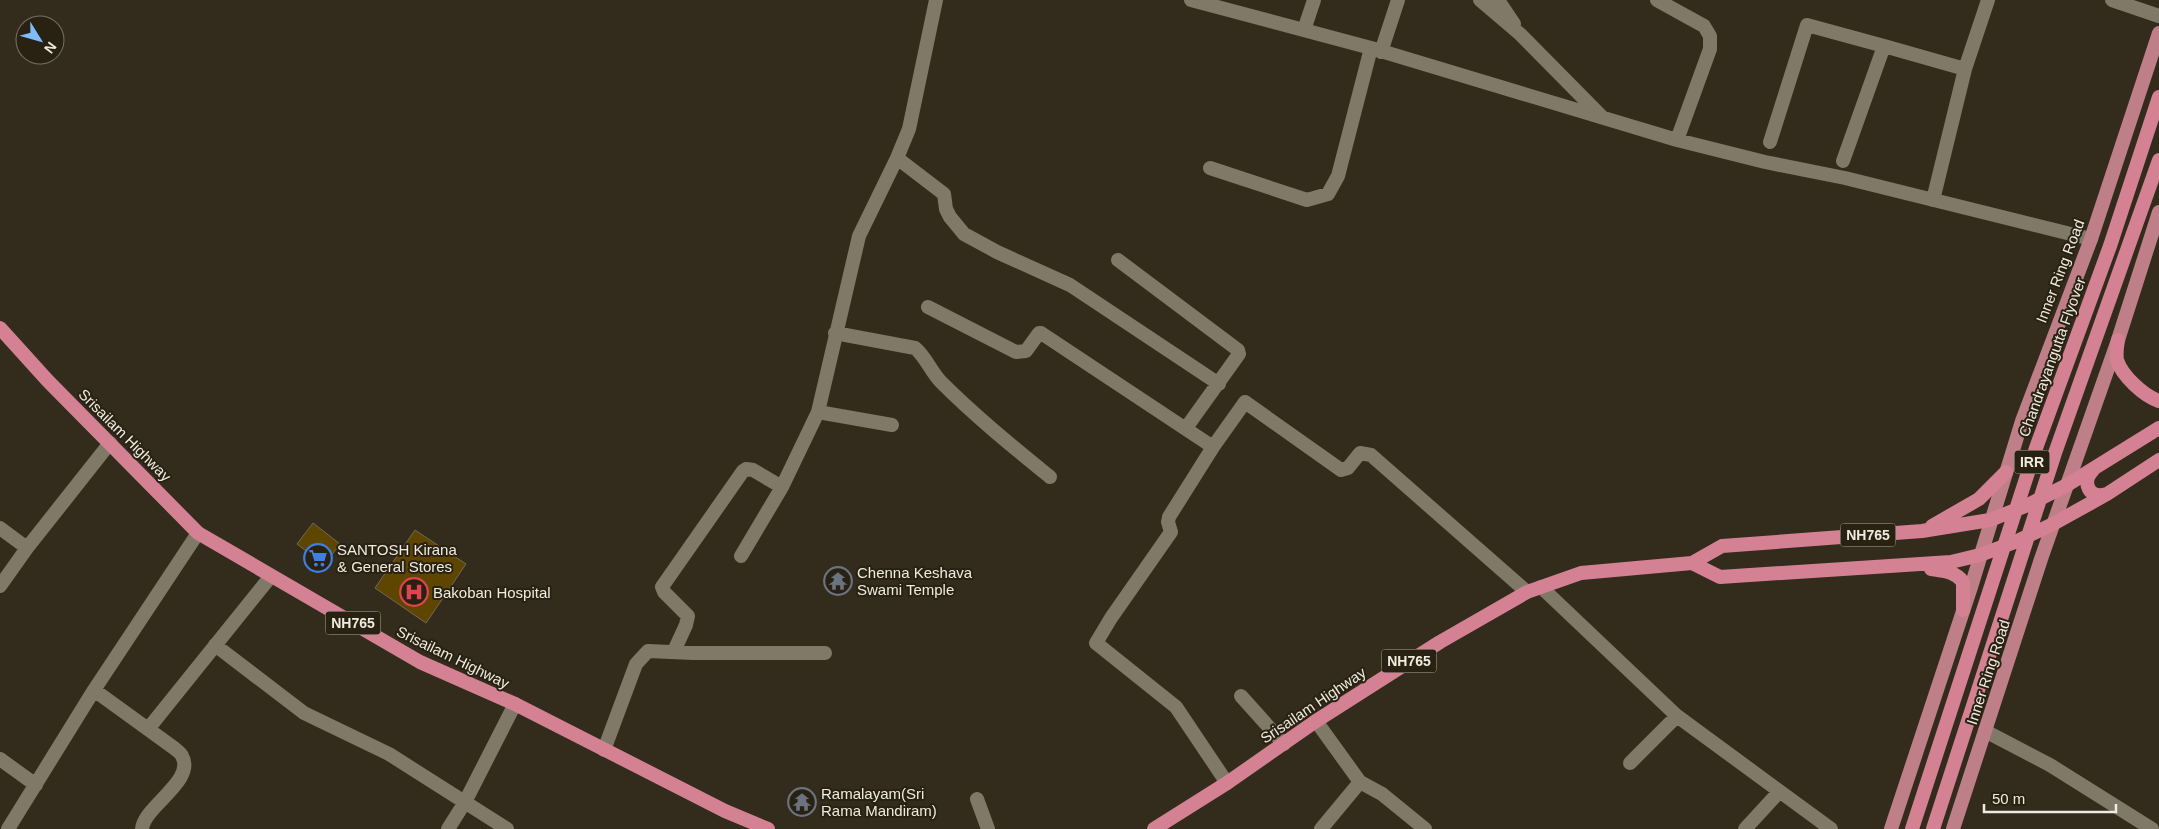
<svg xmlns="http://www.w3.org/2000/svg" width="2159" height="829" font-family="Arial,sans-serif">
	<rect width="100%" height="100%" fill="#332b1c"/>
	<path fill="#5f4600" stroke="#716957" d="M313,523L340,544L324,565L297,544Z
		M415,530L466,564L426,623L375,588Z"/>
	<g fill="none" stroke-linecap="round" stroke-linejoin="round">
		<path stroke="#817967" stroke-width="14" d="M1191,0L1371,48L1677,140L1765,162L1845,178L2091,239
			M1480,0L1520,34L1602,117
			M1498,0L1514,24
			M1657,0L1704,26L1710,36V49L1677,140
			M2112,0L2159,16
			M1304,30L1314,0
			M1884,46L1965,69
			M1381,52L1398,0
			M1770,142L1807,25L1884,46L1843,161
			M897,158L944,194L946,209L950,217L964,234L997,252L1070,285L1219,384
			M1210,168L1307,200L1328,194L1338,176L1371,48
			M1933,200L1965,69L1988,0
			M1118,260L1238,350L1239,354L1186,428
			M928,307L1016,352L1026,351L1039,333H1041L1213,447
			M835,333L915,348C926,357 931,372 941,382C975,416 1012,446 1050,477
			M818,412L892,425
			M0,528L27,548
			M741,556L782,487L818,412L859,236L897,158L909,129L936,0
			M0,586L27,548L110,443
			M1541,587L1677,716L1831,829
			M215,645L304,713L389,754L507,829
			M674,651L686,625L688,616L664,592L662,587L664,584L743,471L746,469L753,470L782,487
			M94,690L174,748C176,750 181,753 182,756C196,781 144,806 142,829
			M1241,696L1284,744
			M1316,721L1360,782L1321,829
			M148,729L271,576
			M1985,731L2050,765L2152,829
			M604,750L636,664L648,651L693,653H825
			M0,759L36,785
			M1630,763L1677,716
			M1360,782L1382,794L1425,829
			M1227,783L1176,707L1096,643L1111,618L1171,532L1168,522L1169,517L1213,447L1245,402L1341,470L1348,468L1360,453L1371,455L1527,592
			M977,799L988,829
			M8,829L94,690L198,533
			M448,829L465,802L515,704
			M1745,829L1779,792"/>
		<path stroke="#bf7f89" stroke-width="14" d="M1891,829L1971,587L2022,421L2091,239L2159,33
			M1953,829L2041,559L2118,340L2159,212"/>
		<path stroke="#d48194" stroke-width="14" d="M0,328L48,381L198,533L420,662L515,704L725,811L768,829
			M2118,340C2117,346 2116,354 2117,360C2122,376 2144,396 2159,401
			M2093,470C2081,482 2089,500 2107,494
			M1932,526L1979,499L2006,472
			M1692,563L1720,577L1951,562L1980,555L2015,542L2053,524L2107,494L2159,460
			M1931,569C1943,571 1955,571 1963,582V610
			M1154,829L1227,783L1316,721L1440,642L1527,592L1581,573L1692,563L1722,546L1922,531L1990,520L2028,505L2067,485L2159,428
			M1912,829L2036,448L2110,246L2159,97
			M1933,829L2055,453L2159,160"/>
	</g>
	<defs>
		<symbol id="supermarket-ring" viewBox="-11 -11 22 22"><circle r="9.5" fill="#292112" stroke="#3f7fe0" stroke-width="1.5"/><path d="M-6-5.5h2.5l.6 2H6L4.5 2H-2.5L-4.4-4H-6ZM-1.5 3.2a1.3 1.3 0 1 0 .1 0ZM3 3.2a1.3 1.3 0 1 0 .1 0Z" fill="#3f7fe0"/></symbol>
		<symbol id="temple-ring" viewBox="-11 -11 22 22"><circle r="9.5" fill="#292112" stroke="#6b7280" stroke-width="1.5"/><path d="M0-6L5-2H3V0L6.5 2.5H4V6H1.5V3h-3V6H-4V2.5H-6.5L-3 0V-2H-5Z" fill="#6b7280"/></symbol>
		<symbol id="hospital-ring" viewBox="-11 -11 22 22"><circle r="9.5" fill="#292112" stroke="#e0444e" stroke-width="1.5"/><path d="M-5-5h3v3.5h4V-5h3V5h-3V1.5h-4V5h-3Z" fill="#e0444e"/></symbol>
	</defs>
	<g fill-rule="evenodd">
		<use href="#supermarket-ring" x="302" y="542" width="32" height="32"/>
		<use href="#temple-ring" x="822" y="565" width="32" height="32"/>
		<use href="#hospital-ring" x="398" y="576" width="32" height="32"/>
		<use href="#temple-ring" x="786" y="786" width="32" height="32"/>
	</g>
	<g text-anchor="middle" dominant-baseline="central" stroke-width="4" stroke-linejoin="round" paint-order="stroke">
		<g fill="#292112" stroke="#b4aea3" stroke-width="1">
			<rect x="2014.5" y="450.5" width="35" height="23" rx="4"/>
			<rect x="1840.5" y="523.5" width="55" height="23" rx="4"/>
			<rect x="325.5" y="611.5" width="55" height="23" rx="4"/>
			<rect x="1381.5" y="649.5" width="55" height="23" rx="4"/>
		</g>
		<g font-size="14" font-weight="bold" fill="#efebe1">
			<text x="2032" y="462">IRR</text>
			<text x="1868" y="535">NH765</text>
			<text x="353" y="623">NH765</text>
			<text x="1409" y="661">NH765</text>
		</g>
		<g font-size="15" fill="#efebe1" stroke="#292112">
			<text transform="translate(2060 271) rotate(-69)">Inner Ring Road</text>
			<text transform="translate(2052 357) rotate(-70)">Chandrayangutta Flyover</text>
			<text transform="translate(125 435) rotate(45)">Srisailam Highway</text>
			<text transform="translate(453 657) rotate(26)">Srisailam Highway</text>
			<text transform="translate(1988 672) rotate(-72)">Inner Ring Road</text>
			<text transform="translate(1313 705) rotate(-34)">Srisailam Highway</text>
		</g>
		<g font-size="15" fill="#efebe1" stroke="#292112" text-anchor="start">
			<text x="337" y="549">SANTOSH Kirana<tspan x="337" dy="17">&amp; General Stores</tspan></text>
			<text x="857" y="572">Chenna Keshava<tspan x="857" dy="17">Swami Temple</tspan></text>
			<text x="433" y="592">Bakoban Hospital</text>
			<text x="821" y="793">Ramalayam(Sri<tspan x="821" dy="17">Rama Mandiram)</tspan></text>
		</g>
	</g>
	<g transform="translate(40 40) rotate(127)"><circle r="24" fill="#292112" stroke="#787265"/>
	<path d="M0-4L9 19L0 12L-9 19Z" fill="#7fbdfa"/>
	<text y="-8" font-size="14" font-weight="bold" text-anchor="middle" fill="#efebe1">N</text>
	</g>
	<path d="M1984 804v8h132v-8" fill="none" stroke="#efebe1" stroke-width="2.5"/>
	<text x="1992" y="804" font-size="15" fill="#efebe1" stroke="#292112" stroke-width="4" paint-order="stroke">50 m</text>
</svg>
